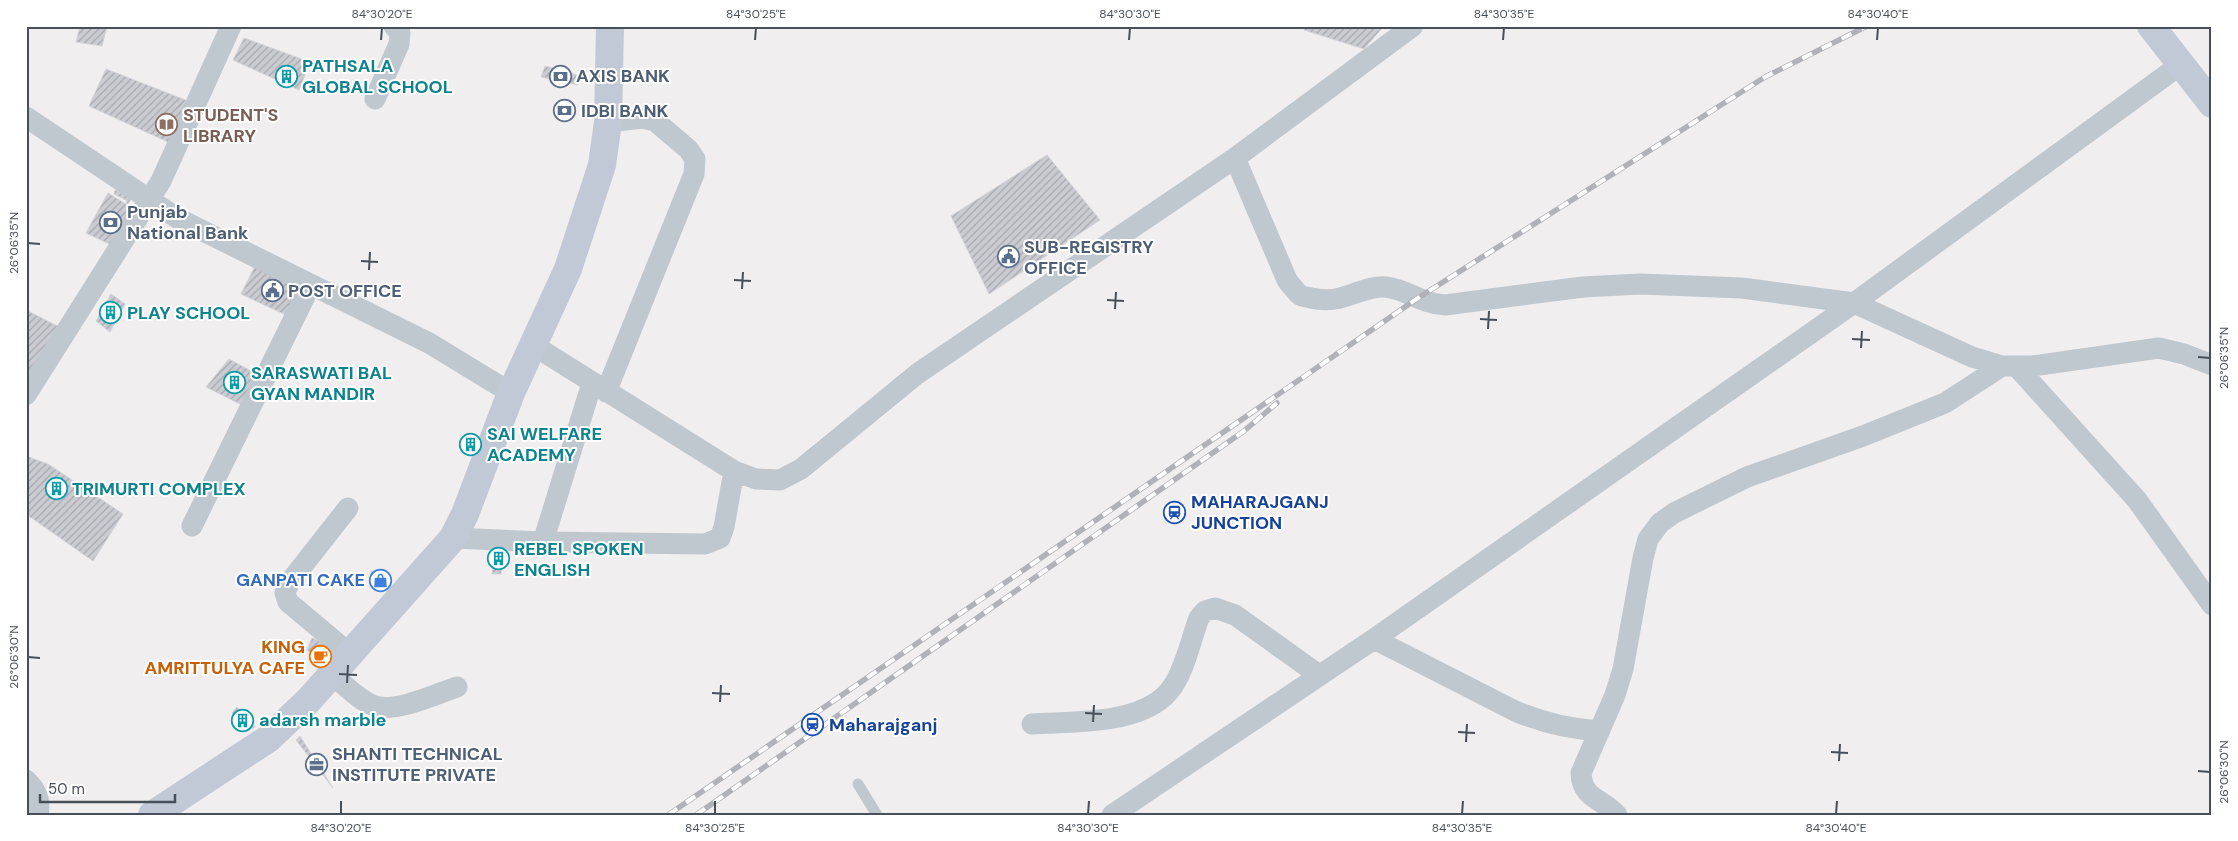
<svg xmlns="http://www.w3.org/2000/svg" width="2238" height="841" font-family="'DM Sans',sans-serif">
	<defs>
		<pattern id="building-hatch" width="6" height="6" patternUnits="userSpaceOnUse" patternTransform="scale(1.25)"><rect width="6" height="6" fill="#cbccd2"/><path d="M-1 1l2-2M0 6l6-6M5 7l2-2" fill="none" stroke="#a7a8ad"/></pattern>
	</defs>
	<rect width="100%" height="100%" fill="#f0eeee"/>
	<path fill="url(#building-hatch)" stroke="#d2d3d9" d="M80,26H107L102,46L76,42Z
		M1305,26H1384L1364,49L1304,30Z
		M244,38L310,62L299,90L233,60Z
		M545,66L577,75L578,85L541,77Z
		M106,69L188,101L168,142L89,106Z
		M565,102L570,104L567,121L560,118Z
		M166,113L175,117L170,138L158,133Z
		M1047,155L1100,220L989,294L951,216Z
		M115,190L132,198L127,205L126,200L114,194Z
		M108,193L137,211L116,247L86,233Z
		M256,264L304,288L288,316L241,294Z
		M111,294L125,304L110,332L96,321Z
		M26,310L61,328L26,384Z
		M229,359L264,378L246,407L206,387Z
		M464,436L482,445L480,451L459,442Z
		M26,456L48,464L123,514L93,561L26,514Z
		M496,544L504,545L501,574H492Z
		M371,571H387L384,583L371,576Z
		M312,638L332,647L323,663L307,650Z
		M237,707L255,727L246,732L232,713Z
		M300,736L333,788L296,740Z"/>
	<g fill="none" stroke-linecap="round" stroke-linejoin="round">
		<path stroke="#bfc7cf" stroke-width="11" d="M858,784L877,815"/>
		<path stroke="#bfc7cf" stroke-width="21" d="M375,99L399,44L400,33L394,26
			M26,117L177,218L429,343L511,393
			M1235,158L1287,280C1291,285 1295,291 1300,295C1303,297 1308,297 1311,298C1343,306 1360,285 1386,287C1409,290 1421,304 1445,305L1583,287L1640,284L1742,288L1854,303L1972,357L2002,366H2032L2159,348L2184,354L2212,365
			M533,345L734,471L756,479L780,480L801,469L917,374L1235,158L1413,26
			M2017,367L2137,500L2212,605
			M606,392L694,174L695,159L688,149L655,121L643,118L608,122
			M26,395L161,181L231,26
			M348,508L289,583L285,593L288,602L349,653
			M192,526L310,286
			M453,538L543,542L705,544L720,538L724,527L734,471
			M543,542L592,383
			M1374,639L1515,711C1543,723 1569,729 1599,731
			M331,674C344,684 359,701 375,706C396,713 436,694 457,687
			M1032,724C1073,721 1147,726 1173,686C1186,666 1191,639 1199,618L1205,611L1215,608L1235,615L1319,675
			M26,780C37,791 41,800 38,815
			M1112,815L1374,639L1854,303L2180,65
			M1617,815C1602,798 1582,799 1581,773L1615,695L1623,669L1643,558L1648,539L1660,523L1674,513L1747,477L1863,436L1945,403L2002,366"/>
		<path stroke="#c1c9d6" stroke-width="28" d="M2151,26L2212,104
			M152,815L268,739L308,701L453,538L465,514L511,393L568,269L602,165L608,122L610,26"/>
		<defs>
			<path id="rail" d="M668,815L1418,298L1765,77L1867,26
				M696,815L1244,431L1277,403"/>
		</defs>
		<use href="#rail" stroke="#b0b2b8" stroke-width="5.5"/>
		<use href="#rail" stroke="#fff" stroke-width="4" stroke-dasharray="11" stroke-linecap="butt"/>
	</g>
	<path fill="none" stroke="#474f5a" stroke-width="2" d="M381,40L382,28M755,40L756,28M1129,40L1130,28M1503,40L1504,28M1877,40L1878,28M28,243L40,244M361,261L378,262M369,270L370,252M734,280L751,281M742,289L743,272M1107,300L1124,301M1115,309L1116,292M1480,319L1497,320M1488,329L1489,311M1852,339L1870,340M1861,348L1862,331M2198,357L2210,358M28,657L40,658M339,674L357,675M347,683L348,665M712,693L730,694M720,702L721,685M1085,713L1102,714M1093,722L1094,705M1458,732L1475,733M1466,742L1467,724M1831,752L1848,753M1839,761L1840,744M2198,771L2210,772M341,814V801M715,814V801M1088,814L1089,801M1462,814L1463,801M1836,814L1837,801"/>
	<defs>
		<symbol id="building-ring" viewBox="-11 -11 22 22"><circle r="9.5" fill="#fff" stroke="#0f9aa8" stroke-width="1.5"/><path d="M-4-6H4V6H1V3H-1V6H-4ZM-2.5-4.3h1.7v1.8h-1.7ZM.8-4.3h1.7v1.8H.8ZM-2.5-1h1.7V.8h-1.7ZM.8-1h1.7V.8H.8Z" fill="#0f9aa8"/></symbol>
		<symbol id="bank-ring" viewBox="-11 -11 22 22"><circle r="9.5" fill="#fff" stroke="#5c6f8a" stroke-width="1.5"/><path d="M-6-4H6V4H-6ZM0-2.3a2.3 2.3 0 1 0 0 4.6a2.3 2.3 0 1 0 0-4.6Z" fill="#5c6f8a"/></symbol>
		<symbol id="library-ring" viewBox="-11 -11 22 22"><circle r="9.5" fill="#fff" stroke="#8d6e63" stroke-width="1.5"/><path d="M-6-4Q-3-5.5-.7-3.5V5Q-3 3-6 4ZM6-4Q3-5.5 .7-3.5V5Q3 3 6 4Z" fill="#8d6e63"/></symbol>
		<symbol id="civic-ring" viewBox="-11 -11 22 22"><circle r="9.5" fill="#fff" stroke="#5c6f8a" stroke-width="1.5"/><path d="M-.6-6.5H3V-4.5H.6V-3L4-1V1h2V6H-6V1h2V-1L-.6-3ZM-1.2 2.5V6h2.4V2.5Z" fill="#5c6f8a"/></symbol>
		<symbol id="station-ring" viewBox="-11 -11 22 22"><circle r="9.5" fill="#fff" stroke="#1a4fb4" stroke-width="1.5"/><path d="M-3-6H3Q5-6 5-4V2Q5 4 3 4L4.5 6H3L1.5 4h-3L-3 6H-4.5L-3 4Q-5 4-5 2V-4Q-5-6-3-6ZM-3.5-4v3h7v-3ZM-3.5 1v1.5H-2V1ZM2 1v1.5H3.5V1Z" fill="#1a4fb4"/></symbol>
		<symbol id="shop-ring" viewBox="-11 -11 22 22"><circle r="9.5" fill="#fff" stroke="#3f7fe0" stroke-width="1.5"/><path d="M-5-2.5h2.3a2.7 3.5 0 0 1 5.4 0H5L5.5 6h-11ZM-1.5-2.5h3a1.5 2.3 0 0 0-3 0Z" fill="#3f7fe0"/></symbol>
		<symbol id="cafe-ring" viewBox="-11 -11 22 22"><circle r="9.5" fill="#fff" stroke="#e8710a" stroke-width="1.5"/><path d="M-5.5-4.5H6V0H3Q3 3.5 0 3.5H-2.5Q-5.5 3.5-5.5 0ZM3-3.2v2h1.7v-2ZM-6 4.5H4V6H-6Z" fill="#e8710a"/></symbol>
		<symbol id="office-ring" viewBox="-11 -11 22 22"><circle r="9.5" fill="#fff" stroke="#5c6f8a" stroke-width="1.5"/><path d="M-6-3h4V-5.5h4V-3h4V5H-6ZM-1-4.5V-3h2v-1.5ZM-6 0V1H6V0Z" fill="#5c6f8a"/></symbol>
	</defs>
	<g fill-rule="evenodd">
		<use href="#building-ring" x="274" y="64" width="25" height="25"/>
		<use href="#bank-ring" x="548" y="64" width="25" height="25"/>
		<use href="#bank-ring" x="552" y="98" width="25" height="25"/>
		<use href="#library-ring" x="154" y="112" width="25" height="25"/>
		<use href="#bank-ring" x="98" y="210" width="25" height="25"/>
		<use href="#civic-ring" x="996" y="244" width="25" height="25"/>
		<use href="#civic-ring" x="260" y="278" width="25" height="25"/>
		<use href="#building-ring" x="98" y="300" width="25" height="25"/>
		<use href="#building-ring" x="222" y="370" width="25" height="25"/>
		<use href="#building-ring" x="458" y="432" width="25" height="25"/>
		<use href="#building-ring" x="44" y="476" width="25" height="25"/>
		<use href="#station-ring" x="1162" y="500" width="25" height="25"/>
		<use href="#building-ring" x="486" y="546" width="25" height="25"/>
		<use href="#shop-ring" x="368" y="568" width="25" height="25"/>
		<use href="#cafe-ring" x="308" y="644" width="25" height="25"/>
		<use href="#building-ring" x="230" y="708" width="25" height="25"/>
		<use href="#station-ring" x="800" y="712" width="25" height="25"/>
		<use href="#office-ring" x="304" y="752" width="25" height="25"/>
	</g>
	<g text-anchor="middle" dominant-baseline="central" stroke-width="4" stroke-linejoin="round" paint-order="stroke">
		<g font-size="18" font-weight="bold" fill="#0d838f" stroke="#fff" text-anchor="start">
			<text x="302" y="66">PATHSALA<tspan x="302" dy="21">GLOBAL SCHOOL</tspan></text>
			<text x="127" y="313">PLAY SCHOOL</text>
			<text x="251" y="373">SARASWATI BAL<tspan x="251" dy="21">GYAN MANDIR</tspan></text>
			<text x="487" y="434">SAI WELFARE<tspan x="487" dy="21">ACADEMY</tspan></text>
			<text x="72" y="489">TRIMURTI COMPLEX</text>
			<text x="514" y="549">REBEL SPOKEN<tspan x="514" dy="21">ENGLISH</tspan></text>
			<text x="259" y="720">adarsh marble</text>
		</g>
		<g font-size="18" font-weight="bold" fill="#4e5e75" stroke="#fff" text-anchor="start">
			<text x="576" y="76">AXIS BANK</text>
			<text x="581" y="111">IDBI BANK</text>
			<text x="127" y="212">Punjab<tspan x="127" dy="21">National Bank</tspan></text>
			<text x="1024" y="247">SUB-REGISTRY<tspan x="1024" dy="21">OFFICE</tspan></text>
			<text x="288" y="291">POST OFFICE</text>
			<text x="332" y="754">SHANTI TECHNICAL<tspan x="332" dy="21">INSTITUTE PRIVATE</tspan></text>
		</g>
		<g font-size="18" font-weight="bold" fill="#785e54" stroke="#fff" text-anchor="start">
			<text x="183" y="115">STUDENT'S<tspan x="183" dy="21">LIBRARY</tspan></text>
		</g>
		<g font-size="18" font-weight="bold" fill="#164399" stroke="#fff" text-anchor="start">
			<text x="1191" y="502">MAHARAJGANJ<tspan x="1191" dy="21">JUNCTION</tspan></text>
			<text x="829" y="725">Maharajganj</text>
		</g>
		<g font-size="18" font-weight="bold" fill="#366cbe" stroke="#fff" text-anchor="end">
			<text x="365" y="580">GANPATI CAKE</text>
		</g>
		<g font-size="18" font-weight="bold" fill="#c56008" stroke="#fff" text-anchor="end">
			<text x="305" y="647">KING<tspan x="305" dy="21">AMRITTULYA CAFE</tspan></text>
		</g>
	</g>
	<rect width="2238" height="841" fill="none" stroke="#ffffff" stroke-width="55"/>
	<path d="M40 794v8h135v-8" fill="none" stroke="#474f5a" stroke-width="2.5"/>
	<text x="48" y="794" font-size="15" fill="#474f5a" stroke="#ffffff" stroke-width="4" paint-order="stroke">50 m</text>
	<rect x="28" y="28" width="2182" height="786" fill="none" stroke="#474f5a" stroke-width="2"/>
	<g font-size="12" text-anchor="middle" fill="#474f5a">
		<text x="382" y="18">84°30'20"E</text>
		<text x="756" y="18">84°30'25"E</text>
		<text x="1130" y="18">84°30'30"E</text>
		<text x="1504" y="18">84°30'35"E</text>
		<text x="1878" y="18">84°30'40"E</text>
		<text transform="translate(14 243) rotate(-90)" y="4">26°06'35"N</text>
		<text transform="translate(2224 358) rotate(-90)" y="4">26°06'35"N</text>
		<text transform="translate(14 657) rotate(-90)" y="4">26°06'30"N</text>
		<text transform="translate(2224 772) rotate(-90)" y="4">26°06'30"N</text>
		<text x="341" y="832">84°30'20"E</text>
		<text x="715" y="832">84°30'25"E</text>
		<text x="1088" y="832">84°30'30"E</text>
		<text x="1462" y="832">84°30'35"E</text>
		<text x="1836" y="832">84°30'40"E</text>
	</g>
</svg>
